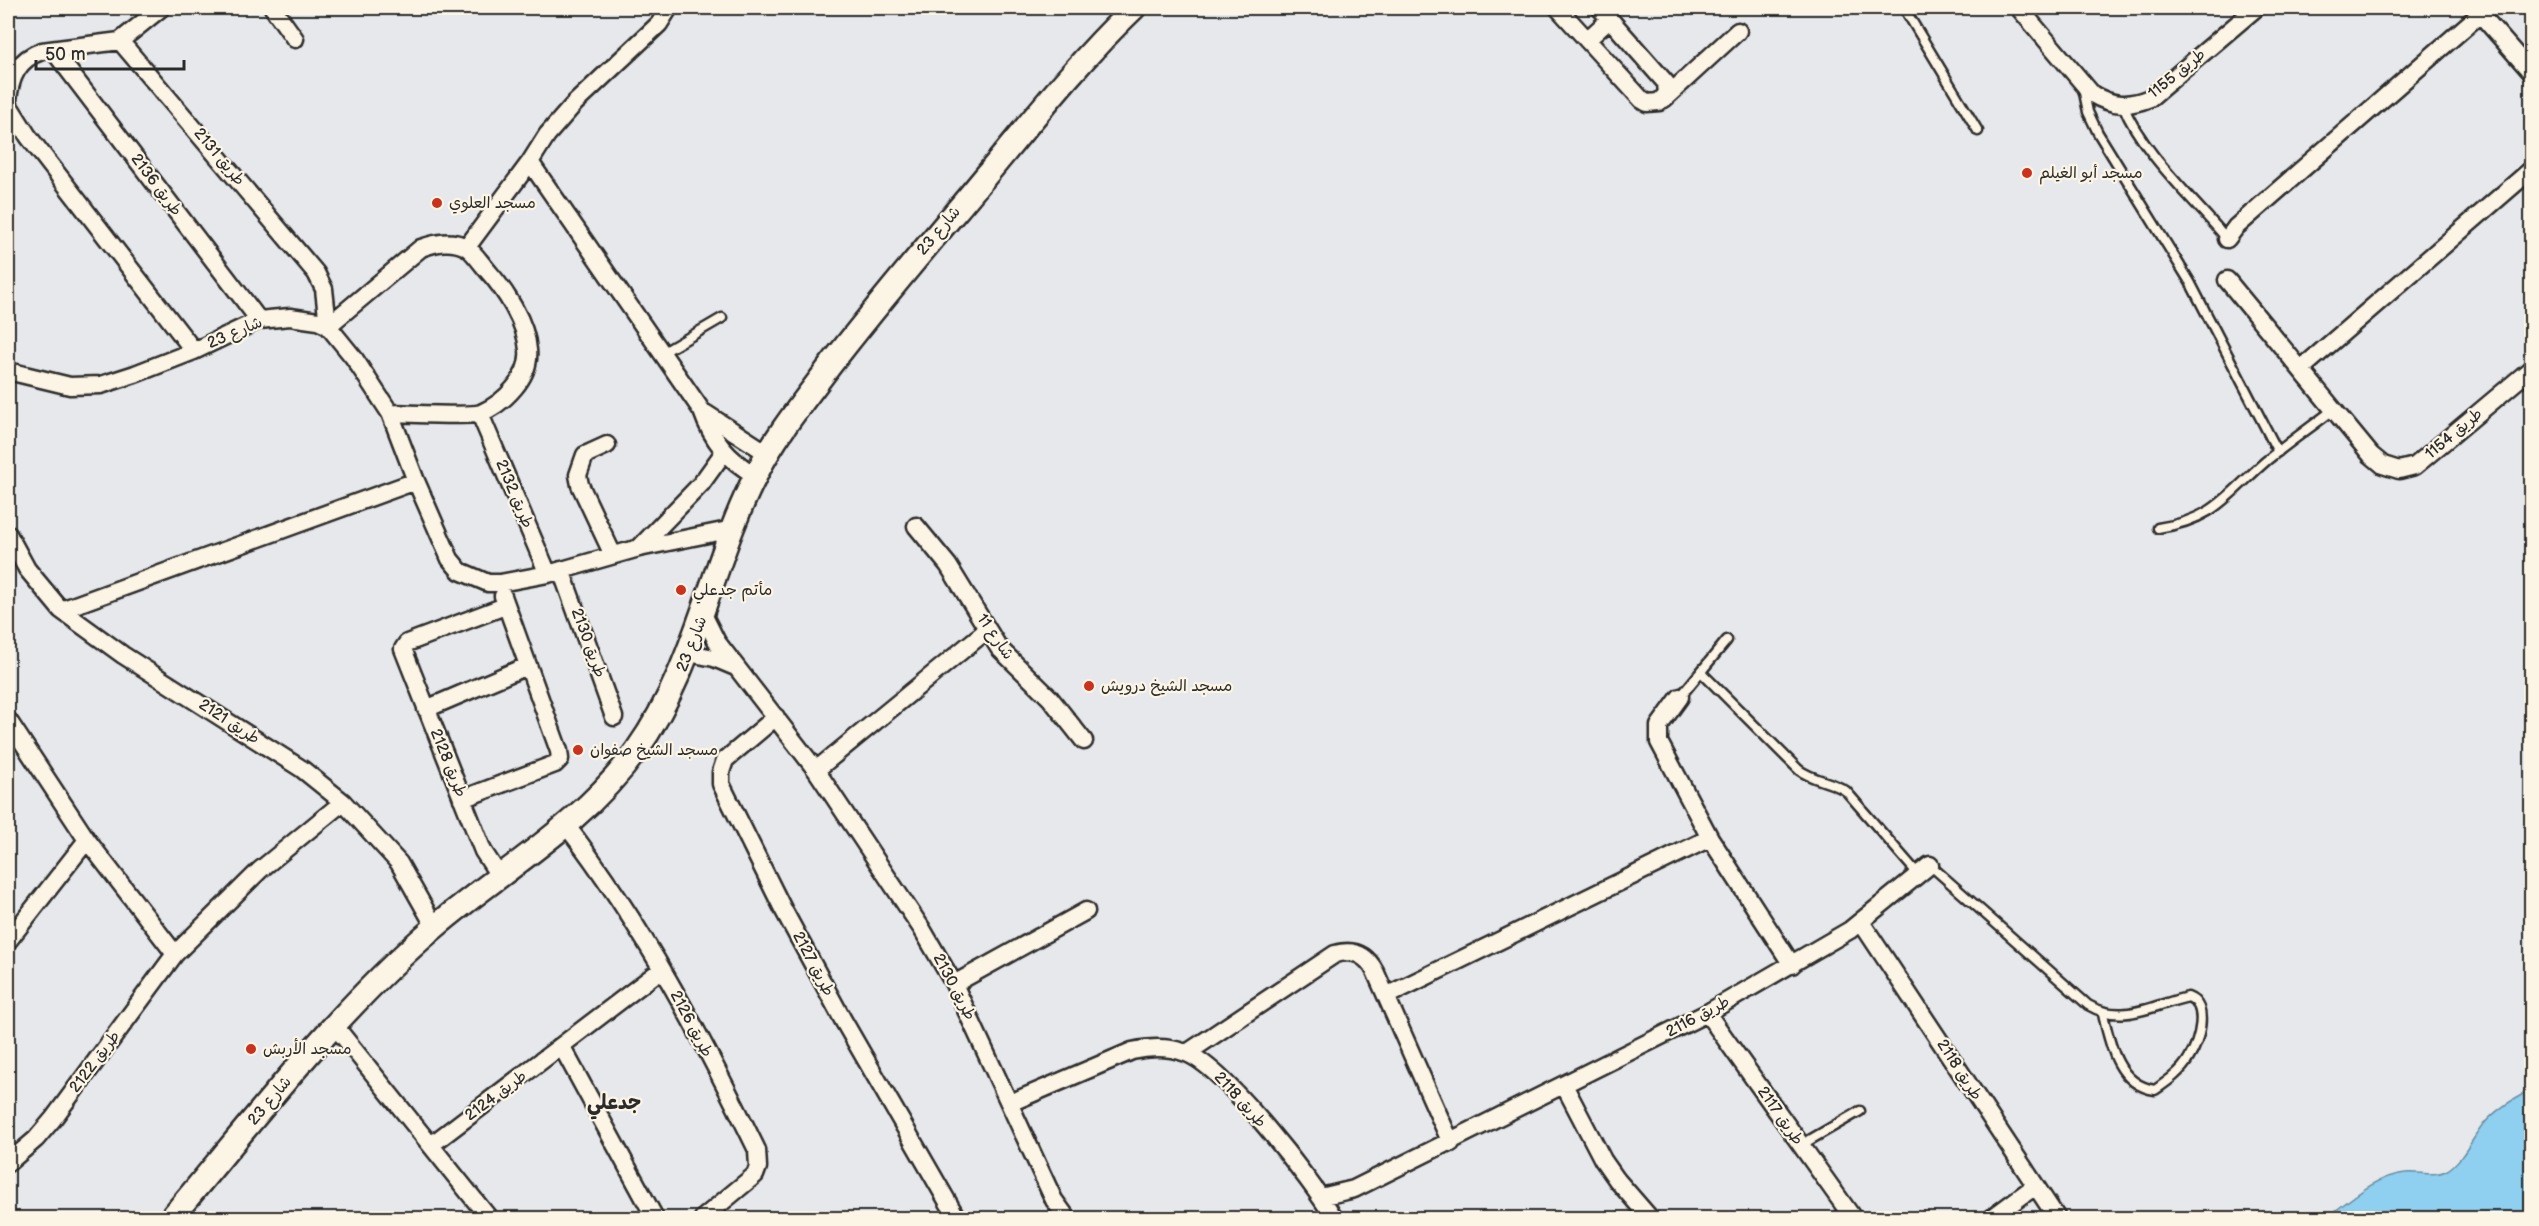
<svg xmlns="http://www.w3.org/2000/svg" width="2539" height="1226" font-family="'Balsamiq Sans','Playpen Sans Arabic',sans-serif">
	<rect width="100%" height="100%" fill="#e7e8eb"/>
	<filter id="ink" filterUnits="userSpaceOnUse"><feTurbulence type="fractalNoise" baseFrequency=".0167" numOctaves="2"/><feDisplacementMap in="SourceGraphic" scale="12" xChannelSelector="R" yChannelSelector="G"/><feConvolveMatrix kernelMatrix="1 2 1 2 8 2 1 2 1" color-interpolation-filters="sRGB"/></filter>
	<g filter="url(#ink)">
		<path fill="#8fcff0" stroke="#678da1" stroke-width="1.5" d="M2531,1090V1218H2326C2349,1201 2375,1176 2405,1173C2418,1171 2433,1177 2446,1171C2462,1162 2472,1139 2483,1125C2495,1110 2515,1098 2531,1090Z"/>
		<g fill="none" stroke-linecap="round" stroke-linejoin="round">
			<defs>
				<path id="lane" d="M1904,8L1978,131
					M2083,88L2088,112L2098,133L2190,282L2278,452
					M2123,105C2142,153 2194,199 2227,239
					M662,353L722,318
					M2158,528C2214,520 2227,495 2266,461C2288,443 2311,427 2333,410
					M1701,672L1799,770C1814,781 1832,781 1846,791L1918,874
					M1680,697L1727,640
					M1930,865L2088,1005C2122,1025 2153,1005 2188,997C2210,1005 2199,1042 2189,1058C2181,1072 2168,1081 2155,1090C2118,1085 2110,1045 2103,1014
					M1801,1145L1860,1111
					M1320,1218L1330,1211"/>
				<path id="street" d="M161,8L120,41L316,273L324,289L328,326
					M273,8L295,39
					M1558,8L1642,100L1647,103L1659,102L1667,94L1666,83L1600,8
					M2019,8L2092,94C2112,106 2128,107 2150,98L2256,8
					M2475,8L2532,73
					M1587,40L1610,19
					M53,50L259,320
					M1664,99L1738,31
					M8,101C10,77 18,59 42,51L120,41
					M8,104L28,136L194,351
					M530,162L702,411C712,440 728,460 755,475
					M2227,239L2236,227L2480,14
					M467,247L530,162L547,135L575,103L659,24L669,8
					M2227,280L2371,455L2383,465L2399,470L2415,466L2532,368
					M328,326L421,248C435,243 451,239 466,247C473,251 481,263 487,270C505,290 526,322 528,350C531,377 504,403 481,413C471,417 406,413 390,413
					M2301,369L2532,169
					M8,371L70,386L101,385L135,374L194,351L259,320L290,317L318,321L328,326L354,358L390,413L416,481L450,559L460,571L488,583H500L548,574L639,548L701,484L724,452
					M702,411L767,453
					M480,414L548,574
					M607,445L585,455L578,475L580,485L613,555
					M916,526L948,565L999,648L1050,698L1084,741
					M8,534L27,569L61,610L123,655L302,769L343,802L399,863L435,927
					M639,548L733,529
					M561,570L614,717
					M61,610L416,481
					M703,614L717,642L816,770L922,929L954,984L1054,1200L1067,1218
					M689,653L714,658L733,666
					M1680,697L1659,726V742L1710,838L1792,965
					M426,709L527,666
					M776,717L725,760L721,772V784L783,909L843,1020L957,1218
					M8,720L87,840L175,954
					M816,770L987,630
					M462,799L555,764L560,759L559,751L503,596
					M566,825C643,925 702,1037 757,1150L758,1167L755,1175L703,1218
					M500,877L483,851L403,649L407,643L505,606
					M1861,922L2057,1218
					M8,941L87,840
					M954,984L1086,911
					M1386,996L1710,838
					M1707,1013L1853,1218
					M335,1026L489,1218
					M562,1047L655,1218
					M1187,1053L1335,954C1353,949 1366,954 1375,971L1451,1143
					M1564,1085L1603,1160L1617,1180L1650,1218
					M1010,1103L1132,1051C1150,1047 1167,1046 1186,1053C1224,1067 1312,1181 1334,1218
					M431,1145L662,969
					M8,1163L36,1139L53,1119L175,954L260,870L343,802
					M1321,1197L1354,1189L1707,1013L1850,930L1930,865
					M1992,1218L2035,1186"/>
				<path id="secondary" d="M171,1218C254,1120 337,1010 435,927C503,869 583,825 636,751C698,664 710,563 758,471C777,433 804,401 829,367C869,315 911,265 953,215C1013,145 1068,71 1134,8"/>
			</defs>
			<use href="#lane" stroke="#2b2b2b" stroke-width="13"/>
			<use href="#street" stroke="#2b2b2b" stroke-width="21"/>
			<use href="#secondary" stroke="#2b2b2b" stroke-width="27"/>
			<use href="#lane" stroke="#fcf5e5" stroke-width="8"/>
			<use href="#street" stroke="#fcf5e5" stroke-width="16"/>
			<use href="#secondary" stroke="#fcf5e5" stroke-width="22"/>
		</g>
	</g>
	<g fill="#c8321e" stroke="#fcf5e5" stroke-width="2">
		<circle cx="2027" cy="173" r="6"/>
		<circle cx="437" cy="203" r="6"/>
		<circle cx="681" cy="590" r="6"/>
		<circle cx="1089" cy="686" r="6"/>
		<circle cx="578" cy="750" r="6"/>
		<circle cx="251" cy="1049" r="6"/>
	</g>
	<g text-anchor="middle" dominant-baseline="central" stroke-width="4.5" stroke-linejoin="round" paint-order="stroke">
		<g font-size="16" fill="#2b2b2b" stroke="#fcf5e5">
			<text transform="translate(2177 74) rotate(-39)">طريق 1155</text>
			<text transform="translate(219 157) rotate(50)">طريق 2131</text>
			<text transform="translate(156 185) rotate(53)">طريق 2136</text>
			<text transform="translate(939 231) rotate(-50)">شارع 23</text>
			<text transform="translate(235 333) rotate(-23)">شارع 23</text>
			<text transform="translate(2454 434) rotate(-40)">طريق 1154</text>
			<text transform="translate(514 494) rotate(67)">طريق 2132</text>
			<text transform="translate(995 637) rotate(55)">شارع 11</text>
			<text transform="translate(588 643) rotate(70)">طريق 2130</text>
			<text transform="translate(692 644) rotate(-69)">شارع 23</text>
			<text transform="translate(229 722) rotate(33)">طريق 2121</text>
			<text transform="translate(448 763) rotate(68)">طريق 2128</text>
			<text transform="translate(813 964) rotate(62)">طريق 2127</text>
			<text transform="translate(954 987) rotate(62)">طريق 2130</text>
			<text transform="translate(1698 1017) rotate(-28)">طريق 2116</text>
			<text transform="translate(691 1024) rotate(62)">طريق 2126</text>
			<text transform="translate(95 1062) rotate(-53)">طريق 2122</text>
			<text transform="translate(1959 1070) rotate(57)">طريق 2118</text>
			<text transform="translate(496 1096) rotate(-37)">طريق 2124</text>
			<text transform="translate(1240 1100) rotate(48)">طريق 2118</text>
			<text transform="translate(270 1101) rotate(-50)">شارع 23</text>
			<text transform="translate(1780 1116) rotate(55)">طريق 2117</text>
		</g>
		<g font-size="16" fill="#2b2b2b" stroke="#fcf5e5" text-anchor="start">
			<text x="2039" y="173">مسجد أبو الغيلم</text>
			<text x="449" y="203">مسجد العلوي</text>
			<text x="693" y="590">مأتم جدعلي</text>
			<text x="1101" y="686">مسجد الشيخ درويش</text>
			<text x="590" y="750">مسجد الشيخ صفوان</text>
			<text x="263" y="1049">مسجد الأربش</text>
		</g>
		<g font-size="20" font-weight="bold" fill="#2b2b2b" stroke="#fcf5e5">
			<text x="614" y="1103">جدعلي</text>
		</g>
	</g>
	<rect width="2539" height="1226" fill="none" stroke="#fcf5e5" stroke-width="30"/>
	<rect x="15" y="15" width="2509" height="1196" fill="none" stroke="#2b2b2b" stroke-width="2" filter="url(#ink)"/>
	<path d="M36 60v9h148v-9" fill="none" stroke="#2b2b2b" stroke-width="3"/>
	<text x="45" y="60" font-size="18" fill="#2b2b2b" stroke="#fcf5e5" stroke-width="4.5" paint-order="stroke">50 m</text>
</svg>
